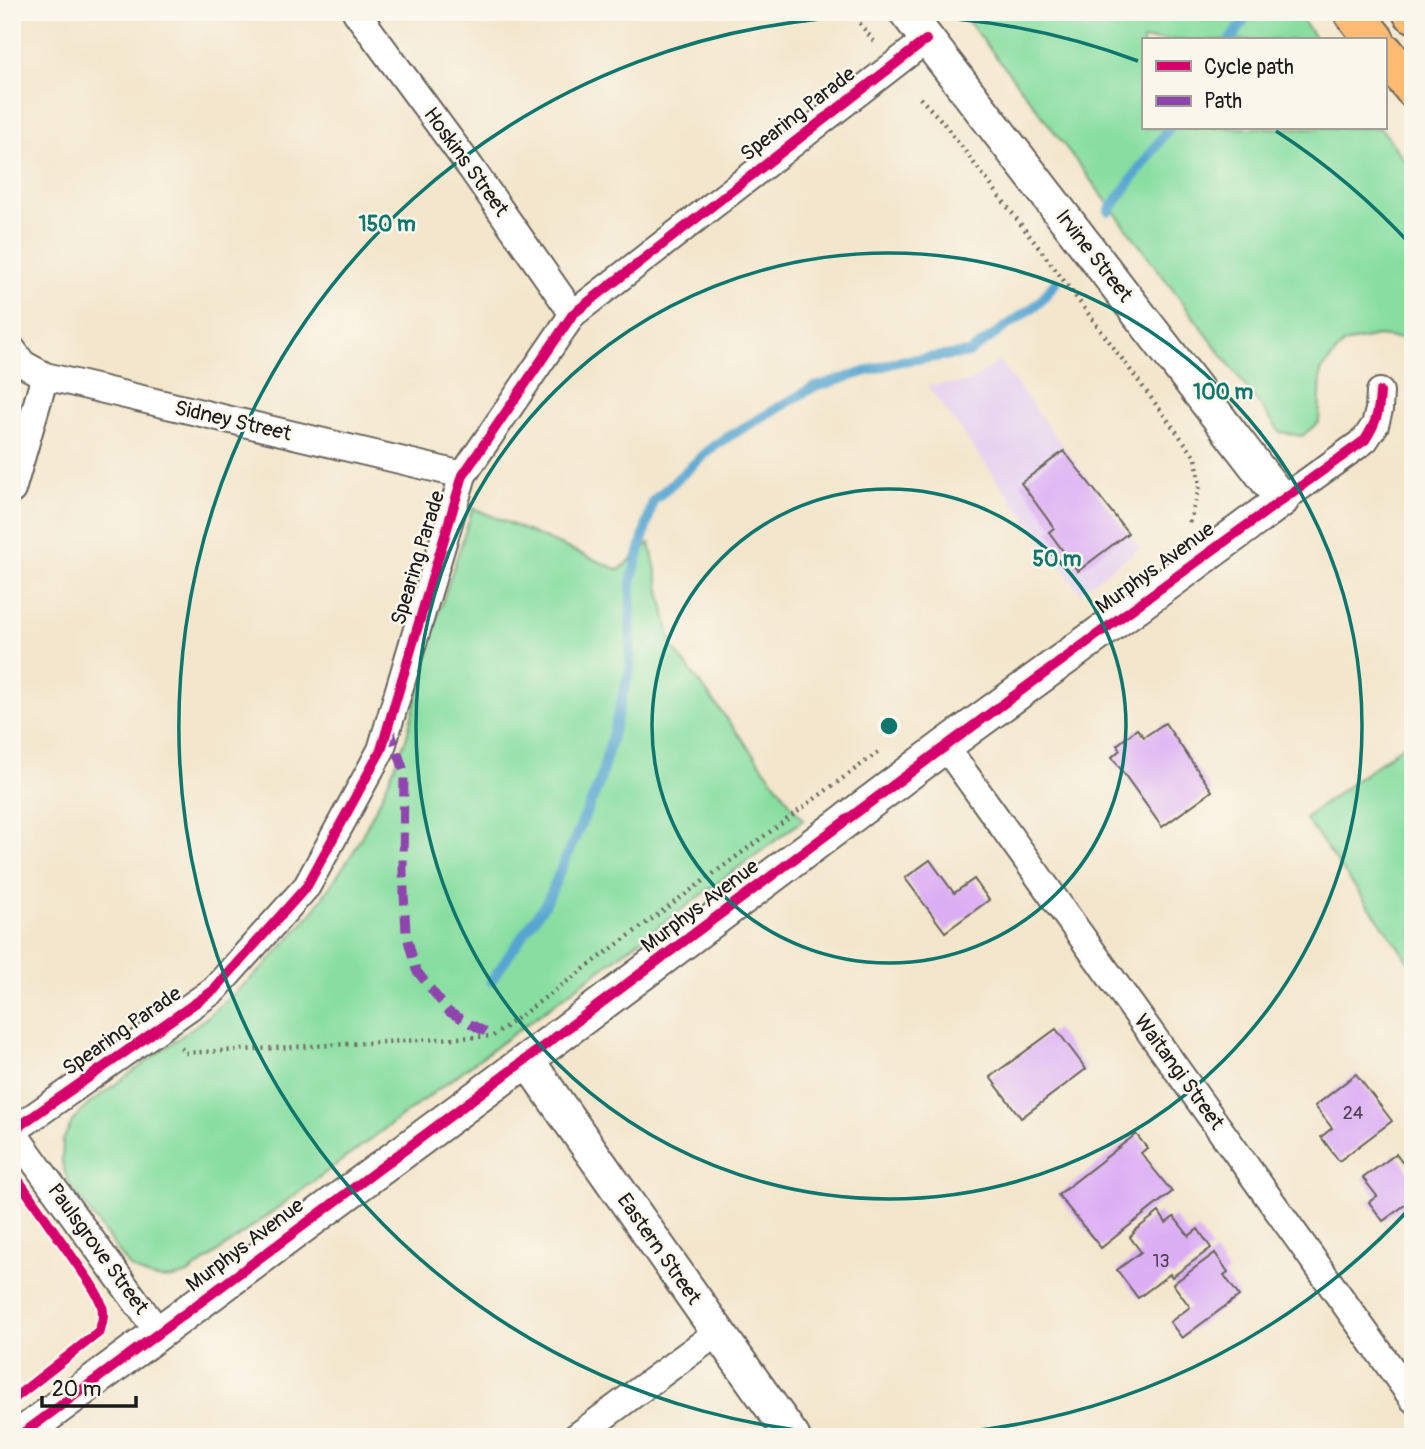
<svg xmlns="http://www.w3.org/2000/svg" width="1425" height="1449" font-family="Pangolin,sans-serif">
	<rect width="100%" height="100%" fill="#fbf7ec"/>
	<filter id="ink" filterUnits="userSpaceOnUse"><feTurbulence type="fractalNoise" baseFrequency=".0143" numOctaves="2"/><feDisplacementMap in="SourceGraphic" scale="14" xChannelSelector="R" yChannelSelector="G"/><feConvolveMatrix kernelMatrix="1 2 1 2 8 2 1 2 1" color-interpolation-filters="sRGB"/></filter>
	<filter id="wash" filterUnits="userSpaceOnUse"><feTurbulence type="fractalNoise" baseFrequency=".00686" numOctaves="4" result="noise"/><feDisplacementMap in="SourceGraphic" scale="28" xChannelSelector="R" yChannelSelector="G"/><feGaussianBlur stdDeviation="1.57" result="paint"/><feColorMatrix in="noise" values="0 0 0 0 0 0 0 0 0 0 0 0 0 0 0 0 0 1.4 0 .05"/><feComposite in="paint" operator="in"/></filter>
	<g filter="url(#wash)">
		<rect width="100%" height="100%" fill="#f3e6cc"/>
		<path fill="#e6d2f0" d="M999,361L1140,548L1080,592L927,385L968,383Z"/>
		<path fill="#88dea1" stroke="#527d5e" stroke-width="2" d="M961,12H1296L1317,40H1143V128H1381L1413,172V345L1407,339L1378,336L1344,343L1321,371L1319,422L1302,436L1280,432L1034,105Z
			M473,508L619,570L650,543L672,646L803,820L188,1274C163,1282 151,1280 129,1266L68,1182L62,1162L63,1140L73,1120L90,1103L206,1018L264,967L312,913L354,851L381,798L406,739L437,618Z
			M1413,738V967L1305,818Z"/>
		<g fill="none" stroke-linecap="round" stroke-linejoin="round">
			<path stroke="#57a5d0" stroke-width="10" d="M1230,40L1246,18
				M1109,211L1169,128
				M491,981L547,901L599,784L630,669L631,582L653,501L716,444L812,388L900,361L969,353L1039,303L1056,282"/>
		</g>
		<g id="blocks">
			<path fill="#dbaef4" d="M1064,451L1128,533L1078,571L1049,532L1054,528L1021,483Z
				M1165,723L1212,791L1162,827L1112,757L1120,750L1117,745L1137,729L1144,737Z
				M930,860L954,893L974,879L989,900L945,932L905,878Z
				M1056,1029L1086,1069L1021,1118L990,1077Z
				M1356,1074L1392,1121L1339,1161L1321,1137L1332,1128L1315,1106Z
				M1136,1134L1147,1148L1141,1153L1172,1192L1101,1248L1058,1195Z
				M1396,1154L1413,1177V1199L1383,1221L1369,1202L1377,1196L1363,1178Z
				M1159,1212L1166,1223L1174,1217L1189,1236L1198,1229L1211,1248L1172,1277L1170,1274L1138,1298L1117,1270L1141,1252L1130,1237L1134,1233L1133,1232Z
				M1215,1253L1228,1272L1224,1275L1239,1296L1182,1338L1170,1322L1190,1307L1173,1284Z"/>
		</g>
	</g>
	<g filter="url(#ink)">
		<use href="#blocks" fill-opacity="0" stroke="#67635a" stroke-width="2"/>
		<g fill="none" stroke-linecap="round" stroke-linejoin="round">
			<defs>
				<path id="minor" d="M356,12L471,168L573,314
					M12,349L23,364L45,376L463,475
					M12,490L45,376
					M1282,500L1365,440L1375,425L1379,410L1380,392
					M945,746L1413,1399
					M12,1131L159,1333
					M13,1131L214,990L307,886L381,750L463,475L573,314L926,40
					M576,1437L718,1332"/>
				<path id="tertiary" d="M527,1060L718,1332L793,1437
					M18,1437L527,1060L945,746L1282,500L906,12"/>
				<path id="motorway" d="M1353,12L1375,40
					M1412,12L1413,13
					M1385,53L1413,88"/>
			</defs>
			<use href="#minor" stroke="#67635a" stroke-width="30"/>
			<use href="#tertiary" stroke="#67635a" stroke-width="37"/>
			<use href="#motorway" stroke="#67635a" stroke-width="42"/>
			<path stroke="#67635a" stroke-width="4.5" stroke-dasharray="2 5" stroke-linecap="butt" d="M851,12L876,44
				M920,98L941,120L1049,261L1196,458L1200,486L1188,527
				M181,1048L185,1053L493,1036L881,750"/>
			<use href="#minor" stroke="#fff" stroke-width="26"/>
			<use href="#tertiary" stroke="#fff" stroke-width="33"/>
			<use href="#motorway" stroke="#febb71" stroke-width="38"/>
			<path stroke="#8e44ad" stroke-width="9" stroke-dasharray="18 9" stroke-linecap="butt" d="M389,727L404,771L403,871L406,933L416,970L449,1012L493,1036"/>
			<defs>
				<path id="cycleway" d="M12,1131L214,990L307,886L381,750L463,475L573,314L926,40
					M12,1171L89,1281C101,1300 108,1310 99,1332L12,1400
					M18,1437C468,1106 911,766 1365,440C1376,423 1379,413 1380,392"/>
			</defs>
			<use href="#cycleway" stroke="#fbf7ec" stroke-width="15"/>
			<use href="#cycleway" stroke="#d6006c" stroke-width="10"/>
		</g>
	</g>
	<g fill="none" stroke="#0f766e" stroke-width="3.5">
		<circle cx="889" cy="726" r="237"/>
		<circle cx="889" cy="726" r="473"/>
		<path d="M1412 1206A710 710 0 1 1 1138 61M1276 131A710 710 0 0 1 1412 246"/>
	</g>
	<g text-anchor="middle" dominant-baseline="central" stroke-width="5" stroke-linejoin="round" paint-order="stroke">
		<g font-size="18" fill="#4c4052">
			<text x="1353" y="1113">24</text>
			<text x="1161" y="1261">13</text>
		</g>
		<g font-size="21" fill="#1c1c1c" stroke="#fbf7ec">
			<text transform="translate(798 114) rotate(-38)">Spearing Parade</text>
			<text transform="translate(466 162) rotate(54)">Hoskins Street</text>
			<text transform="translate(1094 256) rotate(52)">Irvine Street</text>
			<text transform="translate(233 421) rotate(13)">Sidney Street</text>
			<text transform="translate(418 558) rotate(-73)">Spearing Parade</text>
			<text transform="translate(1155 568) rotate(-36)">Murphys Avenue</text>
			<text transform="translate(700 906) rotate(-37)">Murphys Avenue</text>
			<text transform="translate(122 1031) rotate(-35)">Spearing Parade</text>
			<text transform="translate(1179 1072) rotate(54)">Waitangi Street</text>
			<text transform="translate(245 1245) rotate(-37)">Murphys Avenue</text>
			<text transform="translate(98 1249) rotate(54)">Paulsgrove Street</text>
			<text transform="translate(659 1249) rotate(55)">Eastern Street</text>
		</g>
	</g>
	<circle cx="889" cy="726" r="10" fill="#0f766e" stroke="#fbf7ec" stroke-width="3.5"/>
	<g font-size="21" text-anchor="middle" font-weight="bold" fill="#0f766e" stroke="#fbf7ec" stroke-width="5" stroke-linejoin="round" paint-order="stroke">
		<text x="387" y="231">150 m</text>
		<text x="1223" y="399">100 m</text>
		<text x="1057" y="566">50 m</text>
	</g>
	<rect width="1425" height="1449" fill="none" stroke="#fbf7ec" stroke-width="42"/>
	<rect x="1142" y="38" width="245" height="91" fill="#fbf7ec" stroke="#a29f99" stroke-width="2"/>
	<rect x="1156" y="61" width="35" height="10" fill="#d6006c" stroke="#a29f99" stroke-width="2"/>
	<text x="1204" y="74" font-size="21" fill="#1c1c1c">Cycle path</text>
	<rect x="1156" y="96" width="35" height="10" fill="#8e44ad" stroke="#a29f99" stroke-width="2"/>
	<text x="1204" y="108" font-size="21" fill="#1c1c1c">Path</text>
	<path d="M42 1396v10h94v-10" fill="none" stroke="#1c1c1c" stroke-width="3.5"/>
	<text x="52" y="1396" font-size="21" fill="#1c1c1c" stroke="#fbf7ec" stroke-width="5" paint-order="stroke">20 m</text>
</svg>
